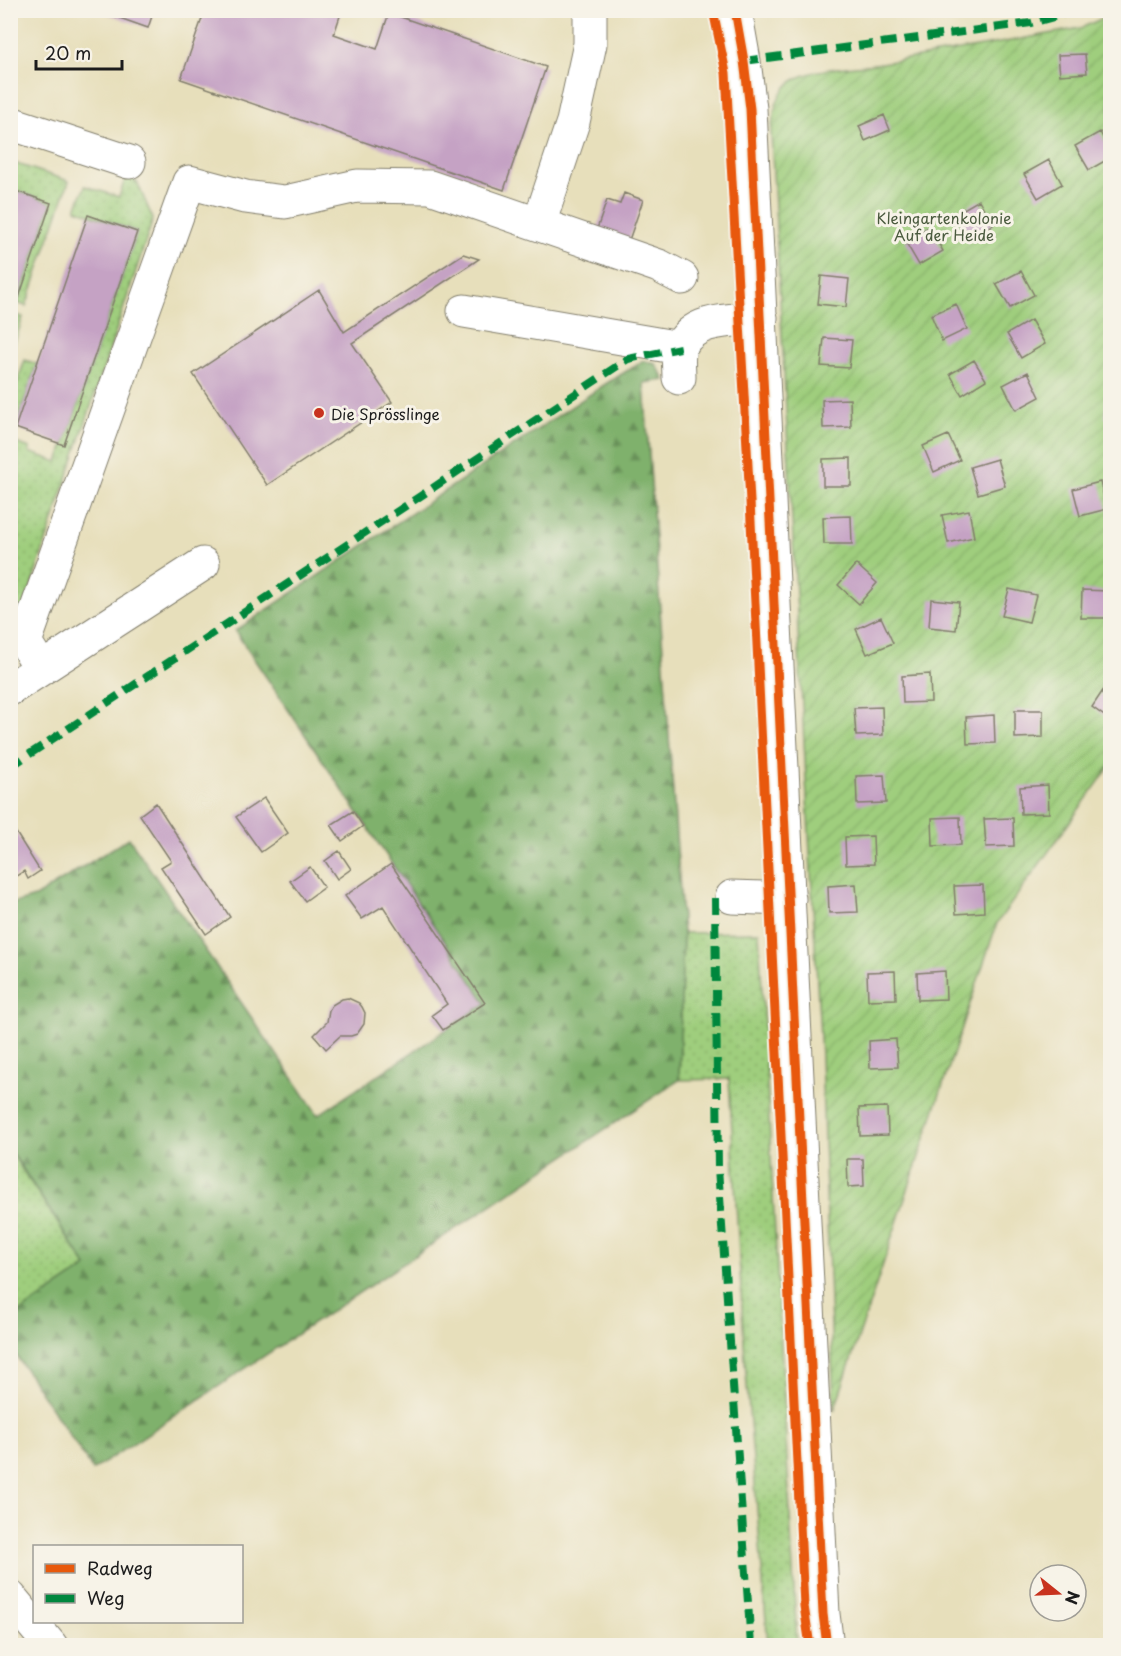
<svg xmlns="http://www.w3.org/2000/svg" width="1121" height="1656" font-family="'Playpen Sans',sans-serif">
	<defs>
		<pattern id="grass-dots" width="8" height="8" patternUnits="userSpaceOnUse" patternTransform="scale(1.5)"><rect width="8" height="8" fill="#9fce7d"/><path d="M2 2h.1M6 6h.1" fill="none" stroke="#88b06b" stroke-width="1.8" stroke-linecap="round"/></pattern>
		<pattern id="forest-firs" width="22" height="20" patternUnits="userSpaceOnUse" patternTransform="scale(1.5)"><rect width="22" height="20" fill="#7fb16c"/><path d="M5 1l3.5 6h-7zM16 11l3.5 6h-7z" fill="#678f58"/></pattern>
		<pattern id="garden-furrows" width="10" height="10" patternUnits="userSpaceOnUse" patternTransform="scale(1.5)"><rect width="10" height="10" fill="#9fce7d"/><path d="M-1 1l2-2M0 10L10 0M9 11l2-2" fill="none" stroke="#88b06b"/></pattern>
	</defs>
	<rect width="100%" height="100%" fill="#f7f3e8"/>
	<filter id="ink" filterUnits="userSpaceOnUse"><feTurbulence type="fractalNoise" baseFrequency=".0167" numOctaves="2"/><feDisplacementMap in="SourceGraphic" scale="12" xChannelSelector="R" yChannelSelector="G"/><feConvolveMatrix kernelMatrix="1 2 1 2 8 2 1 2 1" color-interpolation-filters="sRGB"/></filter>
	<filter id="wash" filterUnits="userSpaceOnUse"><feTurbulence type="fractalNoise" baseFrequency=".008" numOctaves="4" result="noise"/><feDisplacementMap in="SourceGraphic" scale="24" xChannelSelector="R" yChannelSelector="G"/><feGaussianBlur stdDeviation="1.35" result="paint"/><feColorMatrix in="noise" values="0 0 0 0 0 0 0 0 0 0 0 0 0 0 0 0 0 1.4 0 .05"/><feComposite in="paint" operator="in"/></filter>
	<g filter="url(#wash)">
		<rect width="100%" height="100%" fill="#e7dfbb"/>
		<path fill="url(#grass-dots)" stroke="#5e754c" stroke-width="1.5" d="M11,162L69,181L26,306L17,303L51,203L11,189Z
			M126,176L137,182L153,219L18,626L11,624V441L30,448L29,452L58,462L137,232L76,209L85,186L119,197Z
			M13,314L23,317L11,354V322Z
			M25,360L37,364L15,428L11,426V400Z
			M759,932L797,1645H768L745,1361L729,1079L679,1080L683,933Z
			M10,1151L87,1267L11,1318V1250L16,1245L11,1237Z"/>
		<path fill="url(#forest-firs)" stroke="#4e6644" stroke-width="1.5" d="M643,361L656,364L665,380L644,383L683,933L679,1080L93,1470L11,1348V1318L87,1267L11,1151V904L35,897L129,838L318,1115L486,1003L235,631L607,383Z"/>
		<path fill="url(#garden-furrows)" stroke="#5e754c" stroke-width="1.5" d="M1110,15V766L997,923L834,1411L821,1056L771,133C774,111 776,89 798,78C822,66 861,67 888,62C952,52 1016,40 1081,28Z"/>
		<g id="blocks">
			<path fill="#c5a2c4" d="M97,10H154L148,28Z
				M205,10H342L334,34L377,49L389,13L546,67L504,190L181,79Z
				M1085,54L1087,73L1060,75L1058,55Z
				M884,115L890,130L865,141L859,126Z
				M1100,132L1110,151V158L1089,170L1075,146Z
				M1049,160L1062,184L1038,198L1024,174Z
				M10,189L51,203L11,321H10Z
				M624,193L643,200L628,243L596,232L607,200L620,204Z
				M979,200L993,225L969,238L955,214Z
				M88,215L137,232L64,445L15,428Z
				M929,227L943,251L919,265L905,241Z
				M463,254L479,259L352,343L392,402L267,485L193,374L319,290L344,332Z
				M1021,271L1034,295L1010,308L996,284Z
				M821,276L849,279L846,307L818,304Z
				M956,304L967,329L942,341L931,315Z
				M1031,320L1045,344L1021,358L1007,334Z
				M824,338L852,340L849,368L821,366Z
				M974,360L986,380L962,395L950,374Z
				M1028,372L1040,397L1016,410L1003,385Z
				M1106,390H1110V418H1105Z
				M850,399L851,427L823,428L822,400Z
				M948,435L960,460L934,472L923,446Z
				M851,458V486H823V459Z
				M997,459L1005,486L978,494L970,467Z
				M1100,482L1107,509L1080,516L1073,489Z
				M969,510L974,537L948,543L942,515Z
				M851,516L852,544H824L823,517Z
				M856,564L877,583L859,604L838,585Z
				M1009,589L1036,595L1029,622L1002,616Z
				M1082,590L1109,591V618H1081Z
				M931,599L959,602L956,630L929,627Z
				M881,617L893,643L867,654L856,629Z
				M930,674L931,702L903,703L902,676Z
				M1106,686L1110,690V720L1092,707Z
				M882,707L883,735L856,736L854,708Z
				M1015,710H1043V737L1015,738Z
				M994,715L995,743L967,744L966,717Z
				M884,775L886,803L857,804L856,776Z
				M1048,785L1049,813L1021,814L1020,787Z
				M264,798L288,833L261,852L236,817Z
				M156,803L230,917L206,934L161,867L171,861L140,815Z
				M353,811L363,826L342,841L331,825Z
				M960,817L961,845L933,846L932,818Z
				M1013,818L1014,846L986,847L984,819Z
				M10,823L40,871L28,879L24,871L10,880Z
				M873,836L874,864L846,865L845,837Z
				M339,851L351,869L337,879L325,861Z
				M391,864L485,1003L443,1030L432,1015L447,1004L383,906L362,919L345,896Z
				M310,867L324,887L305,901L290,881Z
				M856,884L858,912L829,913L828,886Z
				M983,885L984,912L956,914L954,886Z
				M895,971L896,999L868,1000L867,972Z
				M945,971L946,999L918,1000L917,973Z
				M348,998L359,1003L362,1007L365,1013L364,1024L357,1034L351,1036H340L326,1049L314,1035L327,1022L329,1010L332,1005L342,999Z
				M896,1039L898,1067L870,1068L869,1041Z
				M887,1107L888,1135L860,1136L859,1108Z
				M847,1159H863L864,1186L848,1187Z"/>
		</g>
	</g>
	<g filter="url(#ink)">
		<use href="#blocks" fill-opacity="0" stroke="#827e6c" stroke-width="1.5"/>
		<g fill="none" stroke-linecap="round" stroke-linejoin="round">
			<defs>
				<path id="minor" d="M735,10L744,61L750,109L823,1614L827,1646
					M10,123L129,162
					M539,224L573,122L590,44V10
					M464,311L680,348
					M679,378C679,368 677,354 681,346C694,317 735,321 761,318
					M41,668L25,642L189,182L245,197L285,202L357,186L430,187L659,266L682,278
					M10,689L203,564
					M732,897L789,899
					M10,1597L51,1646"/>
			</defs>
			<use href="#minor" stroke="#827e6c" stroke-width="35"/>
			<use href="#minor" stroke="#fff" stroke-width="33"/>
			<path stroke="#00873e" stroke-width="8" stroke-dasharray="15 8" stroke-linecap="butt" d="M744,61L1031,23L1079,10
				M10,767L628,359L680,348
				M715,898L718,1168L751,1646"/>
			<defs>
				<path id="cycleway" d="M713,10L726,73L750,501L804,1606L810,1646
					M735,10L744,61L750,109L823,1614L827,1646"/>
			</defs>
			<use href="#cycleway" stroke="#f7f3e8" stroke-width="13"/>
			<use href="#cycleway" stroke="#e8590c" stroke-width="9"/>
		</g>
	</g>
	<circle fill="#c8321e" stroke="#f7f3e8" stroke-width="2" cx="319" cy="413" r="6"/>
	<g text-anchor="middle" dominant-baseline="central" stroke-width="6" stroke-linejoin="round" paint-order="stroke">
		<g font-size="15" fill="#4a5a3e" stroke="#f7f3e8">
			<text x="944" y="217">Kleingartenkolonie<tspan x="944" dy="17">Auf der Heide</tspan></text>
		</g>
		<g font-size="15" fill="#1c1c1c" stroke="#f7f3e8" text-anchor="start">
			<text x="331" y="413">Die Sprösslinge</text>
		</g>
	</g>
	<rect width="1121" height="1656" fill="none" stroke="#f7f3e8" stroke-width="36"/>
	<rect x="33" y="1545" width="210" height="78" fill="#f7f3e8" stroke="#9f9d96" stroke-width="1.5"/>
	<rect x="45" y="1564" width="30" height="9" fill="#e8590c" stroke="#9f9d96" stroke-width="1.5"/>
	<text x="87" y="1575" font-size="18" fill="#1c1c1c">Radweg</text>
	<rect x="45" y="1594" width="30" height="9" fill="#00873e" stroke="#9f9d96" stroke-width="1.5"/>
	<text x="87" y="1605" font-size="18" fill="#1c1c1c">Weg</text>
	<g transform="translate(1058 1593) rotate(108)"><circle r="28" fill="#f7f3e8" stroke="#9f9d96" stroke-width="1.5"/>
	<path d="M0-4.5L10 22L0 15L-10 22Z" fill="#c8321e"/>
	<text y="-9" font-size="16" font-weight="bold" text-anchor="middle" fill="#1c1c1c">N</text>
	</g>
	<path d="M36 60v9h86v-9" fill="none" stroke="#1c1c1c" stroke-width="3"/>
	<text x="45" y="60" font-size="18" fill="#1c1c1c" stroke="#f7f3e8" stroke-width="4.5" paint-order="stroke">20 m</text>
</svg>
